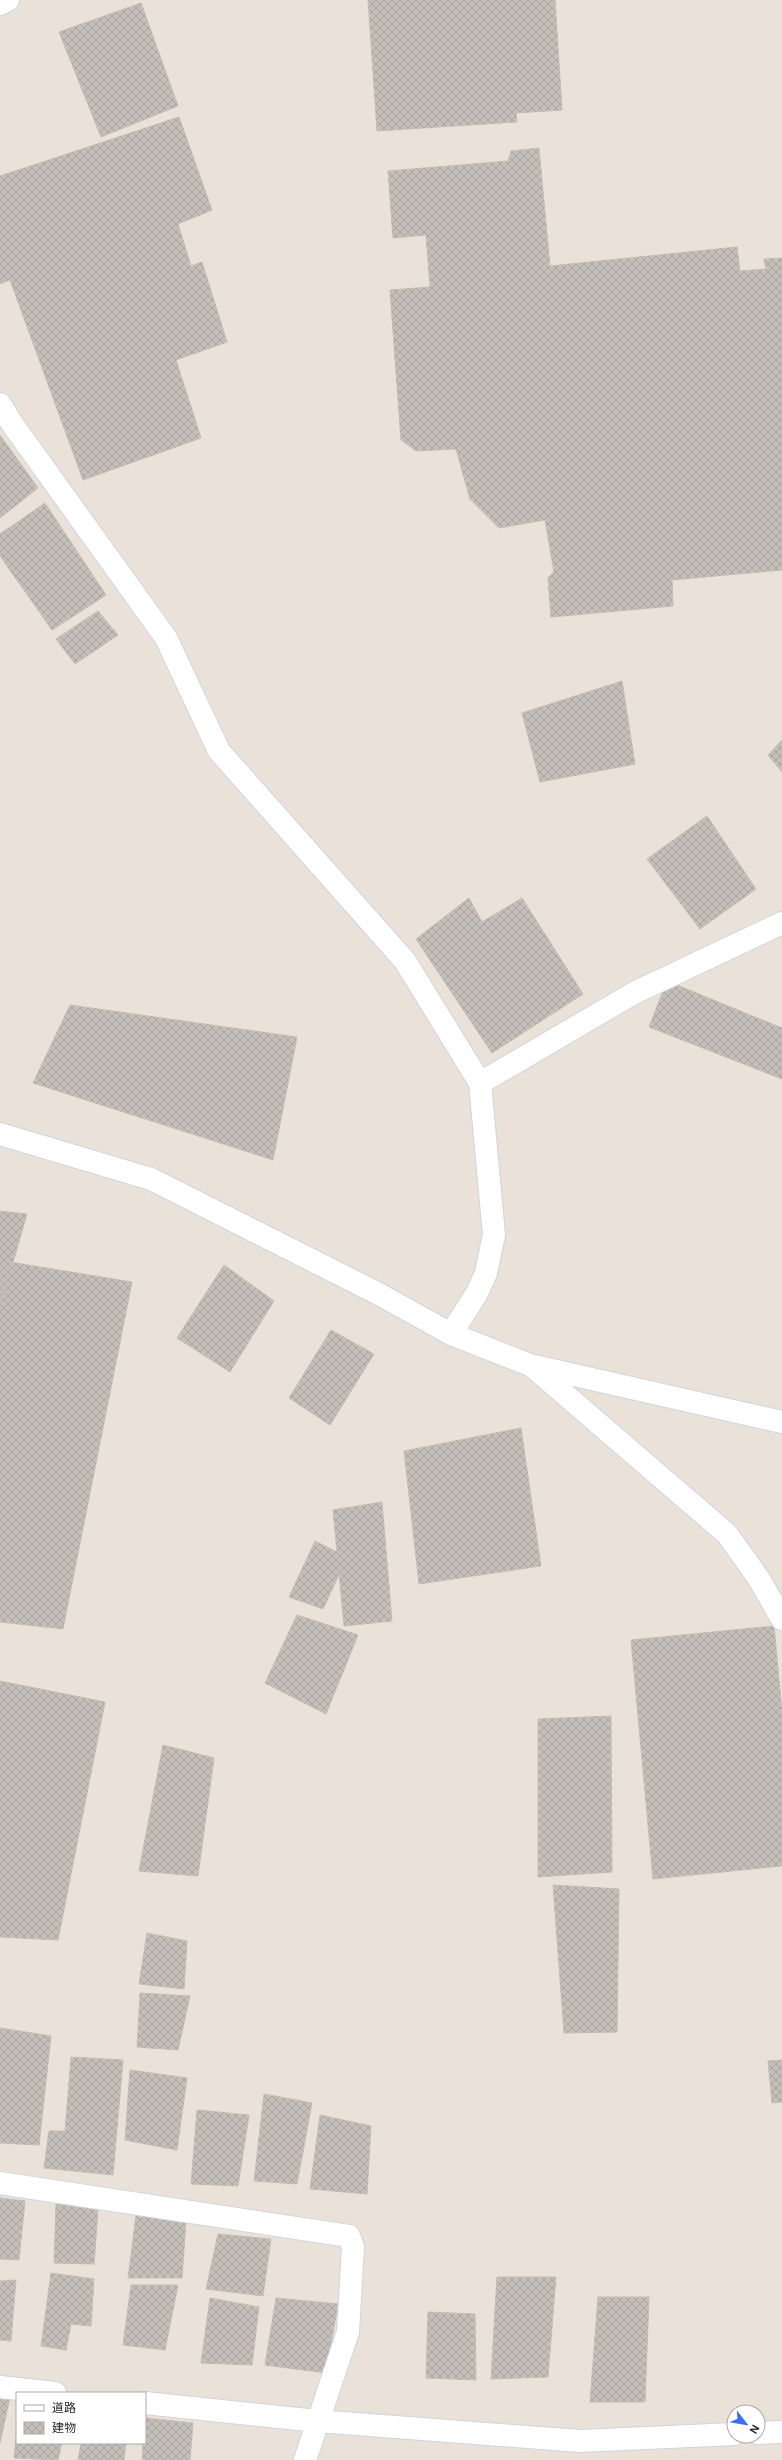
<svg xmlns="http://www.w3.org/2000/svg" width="782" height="2460" font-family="'DM Sans','Noto Sans JP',sans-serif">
	<defs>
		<pattern id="building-cross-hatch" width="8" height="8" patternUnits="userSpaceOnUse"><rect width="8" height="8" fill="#c5bfb9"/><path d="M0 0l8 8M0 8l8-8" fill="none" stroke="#a9a49f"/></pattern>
	</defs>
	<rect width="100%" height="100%" fill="#eae2d9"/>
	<path fill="url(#building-cross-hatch)" stroke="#c5bdb3" d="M368,0H555L562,110L516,113L517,122L377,131Z
		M141,3L178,106L101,137L59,32Z
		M179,117L212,210L178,224L191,266L202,262L227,342L176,360L201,438L83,480L10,280L0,284V176Z
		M539,148L550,266L737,247L740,271L766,269L764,259L782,258V570L672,580L673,606L551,617L548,578L554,572L545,520L499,528L470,499L456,449L416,451L401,440L390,290L430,287L426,235L393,238L388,171L508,161L511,151Z
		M0,435L38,488L0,518Z
		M45,503L106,595L52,630L0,556V534Z
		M98,611L118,635L75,664L56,639Z
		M622,681L635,764L540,782L522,713Z
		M782,740V772L768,755Z
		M707,816L756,889L700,929L647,859Z
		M469,898L482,922L522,898L583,994L492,1053L416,939Z
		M667,981L782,1028V1079L649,1027Z
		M70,1005L297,1037L273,1160L33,1083Z
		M0,1211L27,1214L1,1304L0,1303Z
		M10,1262L132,1282L63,1629L0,1622V1306Z
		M224,1265L274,1301L230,1372L177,1338Z
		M331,1330L374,1354L330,1425L289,1398Z
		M521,1428L541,1566L419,1584L404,1451Z
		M382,1502L392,1621L344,1626L333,1510Z
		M315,1541L347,1557L323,1609L289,1597Z
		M297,1615L358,1635L326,1714L265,1683Z
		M774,1626L782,1711V1866L653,1879L631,1640Z
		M0,1681L105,1702L58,1940L0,1937Z
		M611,1716L612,1872L538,1877V1719Z
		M163,1745L214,1758L198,1876L139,1871Z
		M553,1885L619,1889L617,2032L564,2033Z
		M147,1933L187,1941L184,1989L139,1984Z
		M140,1993L190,1996L178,2050L137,2047Z
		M0,2028L51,2036L39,2145L0,2143Z
		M71,2057L123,2060L113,2175L44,2168L49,2131H65Z
		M782,2060V2102L772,2103L768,2061Z
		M130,2070L187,2078L177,2150L125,2140Z
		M264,2094L312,2103L297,2184L254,2181Z
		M197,2110L249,2115L238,2186L191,2184Z
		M320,2115L371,2126L367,2194L310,2189Z
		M0,2198L25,2201L19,2260L0,2259Z
		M56,2204L98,2210L94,2264L54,2263Z
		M136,2215L186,2220L182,2278H128Z
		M218,2234L271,2239L263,2296L206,2289Z
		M51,2273L94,2279L91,2326L71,2324L66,2350L41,2346Z
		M497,2277H556L548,2377L491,2379Z
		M16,2280L11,2341L0,2340V2281Z
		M131,2285H178L165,2350L123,2345Z
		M598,2297H649L645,2402H590Z
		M210,2298L259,2307L252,2365L201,2363Z
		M276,2298L338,2304L326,2373L265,2365Z
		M428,2312L475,2314L476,2380L426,2378Z
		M0,2387L12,2388L0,2443Z
		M145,2418L193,2423L190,2460H142L143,2443H145Z
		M17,2427V2443H62L58,2460L14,2458Z
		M81,2443H126L124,2460H78Z"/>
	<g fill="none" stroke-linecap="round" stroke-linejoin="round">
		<defs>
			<path id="minor" d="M0,4L8,0
				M0,404L13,425L166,638L219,751L405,961L480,1083
				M0,1134L151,1179L377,1293L451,1334L530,1365L782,1422
				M451,1334L477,1293L486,1273L494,1235L480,1083L634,993L782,923
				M533,1367L727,1534L759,1579L782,1619
				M0,2183L349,2236L353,2247L348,2332L305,2460
				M0,2387L55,2393
				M145,2403L317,2421L580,2441L734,2434
				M758,2433L782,2432"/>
		</defs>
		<use href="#minor" stroke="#cfd4e1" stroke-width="24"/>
		<use href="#minor" stroke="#fff" stroke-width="22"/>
	</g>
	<rect x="16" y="2392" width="130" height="52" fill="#ffffff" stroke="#a9a9a9"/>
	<rect x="24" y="2405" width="20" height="6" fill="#ffffff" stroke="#a9a9a9"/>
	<text x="52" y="2412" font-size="12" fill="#282828">道路</text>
	<rect x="24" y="2422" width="20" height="12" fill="url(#building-cross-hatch)" stroke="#a9a9a9"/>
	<text x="52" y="2432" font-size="12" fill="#282828">建物</text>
	<g transform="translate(746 2424) rotate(121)"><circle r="19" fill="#ffffff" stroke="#a9a9a9"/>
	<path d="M0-3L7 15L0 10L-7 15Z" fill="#3b6df5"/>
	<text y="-6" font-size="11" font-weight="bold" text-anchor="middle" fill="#282828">N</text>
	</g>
</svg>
